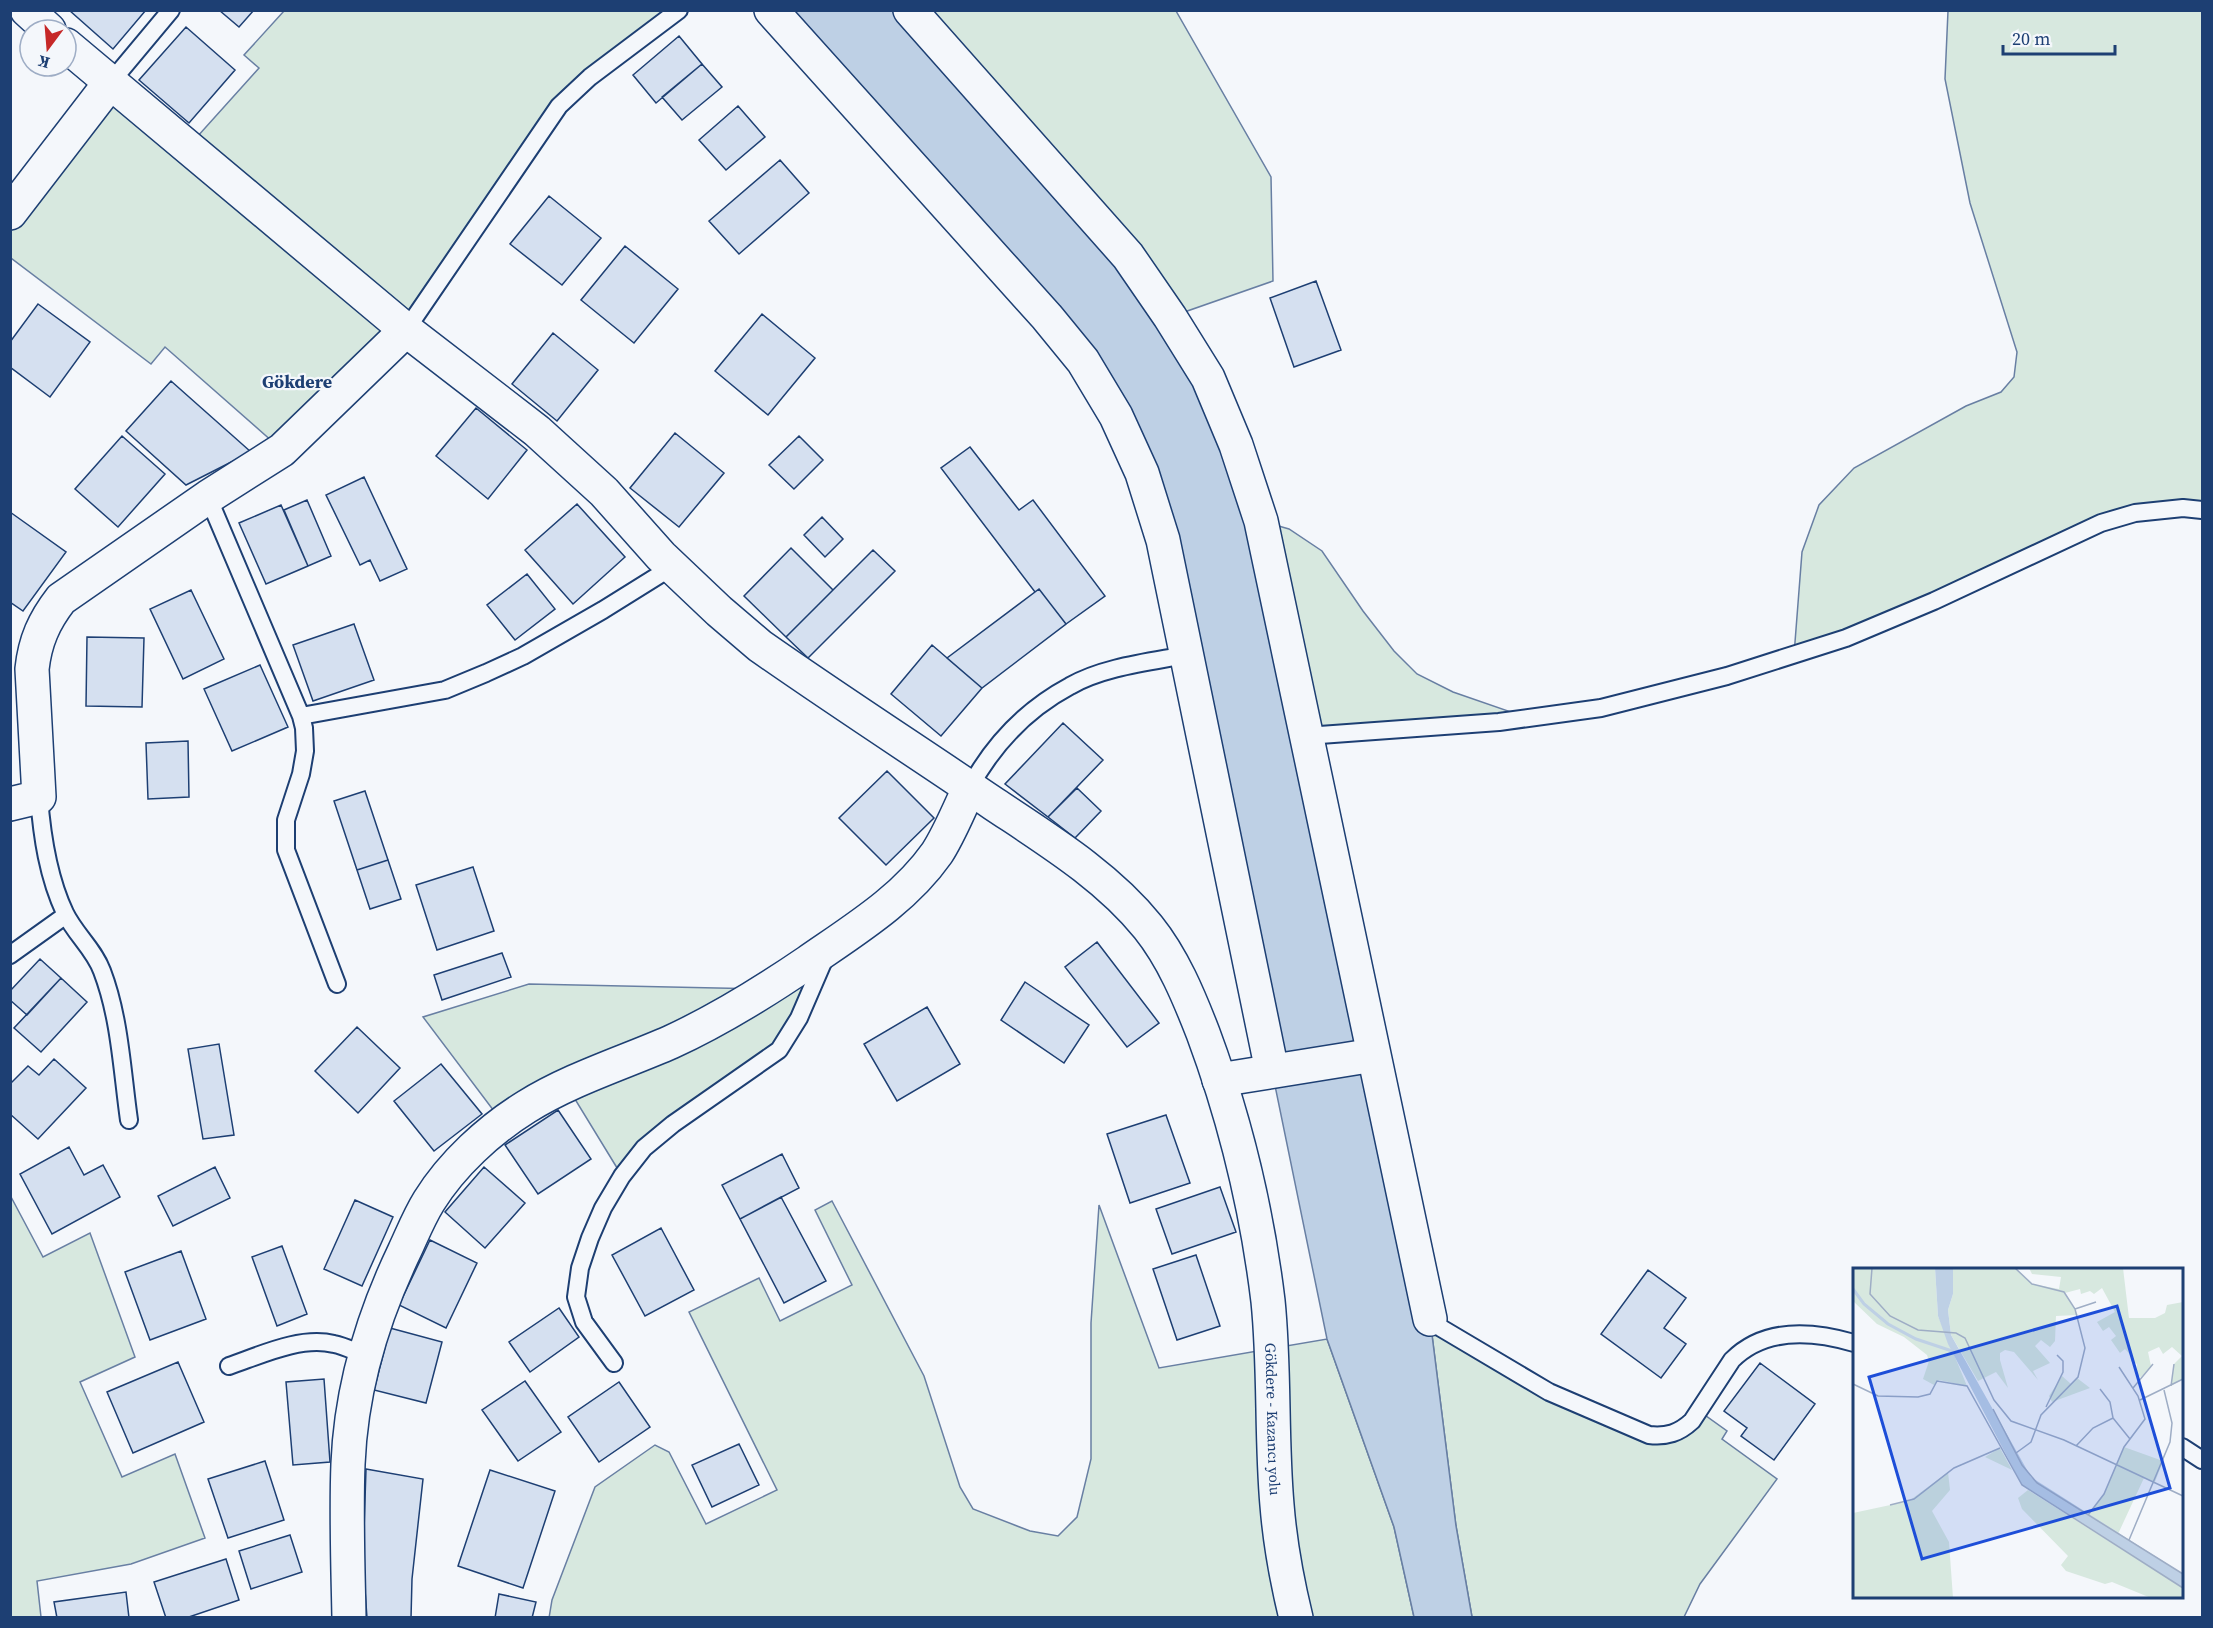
<svg xmlns="http://www.w3.org/2000/svg" width="2213" height="1628" font-family="'Source Serif 4',serif">
	<rect width="100%" height="100%" fill="#f4f7fb"/>
	<path fill="#d7e8df" stroke="#687fa3" stroke-width="1.5" d="M284,11H679L590,77L406,330L282,450L165,347L151,364L11,258L10,213L110,83L188,147L259,68L244,55Z
		M910,11H1176L1271,177L1273,281L1170,317Z
		M1948,11H2202V510L2135,513L1794,655L1802,552L1819,505L1854,468L1966,406L2001,392L2014,377L2017,352L1970,203L1945,79Z
		M1261,521L1289,529L1322,551L1363,611L1394,651L1417,674L1453,692L1528,718L1306,736Z
		M829,947L799,1018L750,1071L622,1176L567,1086L503,1123L423,1017L529,984L769,989Z
		M10,1195L43,1257L90,1233L135,1357L80,1382L122,1477L175,1454L205,1538L131,1564L37,1581L41,1617H11Z
		M832,1201L924,1376L960,1487L973,1509L1030,1531L1058,1536L1077,1517L1091,1459V1323L1099,1205L1159,1368L1327,1339L1394,1527L1414,1617L549,1618L552,1600L595,1487L655,1445L669,1452L706,1524L777,1490L689,1312L759,1278L780,1321L852,1285L815,1210Z
		M1430,1319L1549,1392L1660,1436L1699,1411L1727,1431L1722,1439L1777,1479L1700,1584L1684,1617H1472L1456,1526Z"/>
	<path fill="#bed0e5" stroke="#687fa3" stroke-width="1.5" d="M771,11H910L1058,175L1236,445L1430,1319L1456,1526L1472,1617H1414L1394,1527L1327,1339L1163,540L1116,416Z"/>
	<path fill="#d5e0f0" stroke="#1d3f73" stroke-width="1.5" d="M69,10H146L113,49Z
		M219,10H254L239,27Z
		M186,27L235,70L189,123L139,80Z
		M679,36L702,64L656,103L633,75Z
		M702,64L722,87L682,120L662,97Z
		M738,106L765,137L726,170L699,140Z
		M780,160L809,193L739,254L709,221Z
		M549,196L601,238L562,285L510,244Z
		M625,246L678,289L634,343L581,300Z
		M1316,281L1341,350L1294,367L1270,298Z
		M38,304L90,342L50,397L10,367V342Z
		M762,314L815,358L768,415L715,371Z
		M553,333L598,370L557,421L512,384Z
		M171,381L251,452L186,485L126,431Z
		M476,408L527,450L488,499L436,456Z
		M675,433L724,473L679,527L630,488Z
		M122,436L165,474L118,527L75,489Z
		M799,436L823,460L794,489L769,465Z
		M970,447L1019,510L1033,500L1105,596L1066,624L1039,589L1035,592L941,468Z
		M364,477L407,569L380,581L370,560L360,565L326,495Z
		M307,500L331,556L308,566L284,510Z
		M577,504L625,557L573,604L525,550Z
		M281,505L308,566L266,584L239,523Z
		M10,512L66,552L23,611L10,602Z
		M822,517L843,539L825,557L804,535Z
		M791,548L833,590L786,637L744,596Z
		M873,550L895,571L808,658L786,637Z
		M527,574L555,609L515,640L487,605Z
		M1039,589L1066,624L982,688L947,658Z
		M191,590L224,659L183,679L150,609Z
		M354,624L374,680L313,701L293,645Z
		M87,637L144,638L142,707L86,706Z
		M932,645L982,688L941,736L891,694Z
		M260,665L288,727L232,751L204,689Z
		M1063,723L1103,760L1048,817L1005,784Z
		M188,741L189,797L148,799L146,743Z
		M887,771L934,818L886,865L839,818Z
		M1077,788L1101,811L1075,838L1048,817Z
		M365,791L388,860L357,870L334,801Z
		M388,860L401,899L370,909L357,870Z
		M473,867L494,931L437,950L416,885Z
		M1097,942L1159,1023L1127,1047L1065,967Z
		M502,953L511,977L442,1000L434,975Z
		M40,959L61,978L27,1015L10,1000V991Z
		M61,978L87,1002L41,1052L14,1028Z
		M1025,982L1089,1025L1064,1063L1001,1020Z
		M927,1007L960,1064L897,1101L864,1044Z
		M357,1027L400,1068L358,1113L315,1071Z
		M219,1044L234,1135L203,1139L188,1049Z
		M54,1059L86,1088L38,1139L10,1114V1084L28,1066L39,1075Z
		M441,1064L482,1114L434,1151L394,1101Z
		M558,1110L591,1159L538,1194L505,1145Z
		M1166,1115L1190,1183L1130,1203L1107,1134Z
		M69,1147L84,1175L103,1165L120,1197L52,1234L20,1174Z
		M782,1154L799,1188L740,1219L722,1185Z
		M215,1167L230,1198L173,1226L158,1196Z
		M484,1167L525,1203L485,1248L445,1212Z
		M1220,1187L1236,1232L1172,1254L1156,1209Z
		M781,1197L826,1281L784,1303L740,1219Z
		M355,1200L393,1217L362,1286L324,1269Z
		M661,1228L694,1290L645,1316L612,1255Z
		M430,1240L477,1263L446,1328L399,1305Z
		M282,1246L307,1314L277,1326L252,1257Z
		M181,1251L206,1319L150,1340L125,1272Z
		M1196,1255L1220,1326L1177,1340L1153,1269Z
		M1648,1270L1686,1298L1664,1328L1686,1344L1661,1378L1601,1334Z
		M559,1308L579,1337L530,1372L509,1342Z
		M390,1328L442,1342L426,1403L374,1390Z
		M178,1362L204,1422L133,1453L107,1392Z
		M1760,1363L1815,1404L1774,1460L1741,1436L1747,1428L1724,1411Z
		M324,1379L330,1462L293,1465L286,1382Z
		M525,1381L561,1432L518,1461L482,1410Z
		M619,1382L650,1427L599,1462L568,1417Z
		M739,1444L759,1485L712,1507L692,1465Z
		M265,1461L284,1520L228,1538L208,1479Z
		M366,1469L423,1479L412,1579L411,1618H367L363,1562Z
		M490,1470L555,1491L523,1588L458,1566Z
		M290,1535L302,1572L251,1589L239,1551Z
		M226,1559L239,1600L186,1618H166L154,1582Z
		M126,1592L129,1618H57L54,1602Z
		M499,1594L536,1602L532,1618H495Z"/>
	<g fill="none" stroke-linecap="round" stroke-linejoin="round">
		<defs>
			<path id="lane" d="M110,83L171,10
				M406,330L559,106L590,77L679,10
				M208,497L301,716L445,690L486,673L523,656L603,610L672,567
				M301,716L304,728L305,751L301,774L286,820V850L337,984
				M1306,736L1499,722L1601,708L1727,676L1846,638L1934,601L2101,523L2135,513L2183,508L2202,510
				M970,787C993,745 1027,709 1070,686C1103,667 1149,662 1186,655
				M39,797C42,837 48,877 65,913C75,934 94,949 102,971C120,1018 122,1071 129,1120
				M10,955L66,915
				M1430,1319L1441,1328L1549,1392L1649,1435C1667,1437 1679,1433 1692,1421L1732,1360C1765,1327 1813,1331 1854,1343
				M614,1363L584,1322L576,1297L580,1268L590,1238L603,1208L622,1176L644,1148L673,1124L779,1050L799,1018L827,953
				M229,1366C261,1355 300,1336 334,1344C344,1346 354,1351 365,1355
				M2182,1447L2202,1460"/>
			<path id="street" d="M771,10L1047,317L1083,361L1116,416L1142,473L1163,540L1272,1071
				M910,10L1128,256L1170,317L1208,378L1236,445L1261,521L1430,1319
				M10,213L110,83
				M10,804L39,797L32,669C35,641 44,621 61,599L208,497L282,450L406,330
				M1219,1080L1374,1055
				M349,1618C348,1567 346,1515 348,1464C351,1389 372,1319 404,1252C412,1235 419,1217 429,1201C452,1164 489,1130 526,1107C571,1079 623,1063 671,1042C719,1020 764,992 808,962C854,930 904,900 937,853C950,833 959,809 970,787"/>
			<g id="secondary">
				<path d="M27,10L49,30"/>
				<path id="s1" d="M66,45L406,330L537,431L604,492L661,556L719,611L760,646C837,700 916,751 994,804C1048,840 1107,876 1148,927C1173,958 1189,997 1203,1033C1235,1119 1257,1210 1268,1301C1275,1369 1271,1437 1277,1505C1280,1543 1287,1581 1296,1618"/>
			</g>
		</defs>
		<use href="#lane" stroke="#1d3f73" stroke-width="20"/>
		<use href="#street" stroke="#1d3f73" stroke-width="36"/>
		<use href="#secondary" stroke="#1d3f73" stroke-width="36"/>
		<use href="#lane" stroke="#f4f7fb" stroke-width="16"/>
		<use href="#street" stroke="#f4f7fb" stroke-width="33"/>
		<use href="#secondary" stroke="#f4f7fb" stroke-width="33"/>
	</g>
	<g text-anchor="middle" dominant-baseline="central" stroke-width="4.5" stroke-linejoin="round" paint-order="stroke">
		<g font-size="15" fill="#1d3f73" stroke="#f4f7fb">
			<text stroke="none"><textPath href="#s1" startOffset="1914">Gökdere - Kazancı yolu</textPath></text>
		</g>
		<g font-size="18" font-weight="bold" fill="#1d3f73" stroke="#f4f7fb">
			<text x="297" y="381">Gökdere</text>
		</g>
	</g>
	<g transform="translate(1853 1268)">
		<rect width="330" height="330" fill="#f4f7fb"/>
		<path d="M0,0H82L85,48L114,118L86,112L81,117L70,111L76,93L74,87L51,69L24,56L0,33ZM100,0H162L179,16L206,21L208,9L179,6L176,0H270L276,50H302L312,45L314,37L330,34V111L318,118L321,96L329,88L319,79L310,86L306,79L295,84L298,98L288,109L283,107L284,96L278,93L279,89L272,81L267,85L258,72L263,68L256,59L250,63L244,54L262,44L249,20L241,26L237,23L228,26L227,21L212,25L225,47L203,48L202,73L197,79L188,72L182,78L197,95L180,103L185,112L161,84L152,82L147,85V92L155,120L143,104L125,113L98,67L95,42L100,26ZM209,108L218,116L224,110L237,120L199,134L196,128ZM271,179L310,193L302,214L291,210L265,266L235,247L251,226ZM147,180L159,202L132,189ZM95,204L97,222L79,243L96,274L100,330H0V245L56,233ZM175,222L330,320V330H298L259,314L252,316L213,303L208,297L215,288L169,241L165,230Z" fill="#d7e8df"/>
		<path d="M82,0H100V26L95,42L98,67L178,209L330,306V320L169,217L95,76L85,48Z" fill="#bed0e5"/>
		<path fill="none" stroke="#bed0e5" stroke-width="3" d="M0,21L11,36L35,56L63,71L102,84"/>
		<path fill="none" stroke="#9eadc5" stroke-width="1.5" d="M19,0L17,26L37,48L65,62L103,65L112,70L141,132L158,153L211,172L330,228M162,0L179,16L211,24L222,41L232,80L225,109L188,147L178,174L163,185M222,41L243,34M0,116L25,128L65,129L77,126L84,113L114,118L169,217L330,320M318,118L321,96M280,120L300,96M247,121L257,134L260,150M287,132L330,111M193,139L210,104V93L204,87M140,141L169,197L184,215L330,306M223,178L240,160L260,150L277,171M37,237L61,231L101,200L147,180M235,247L251,226L271,179L292,151L285,128L266,99M276,272L317,174L319,155L311,122"/>
		<path fill="#1d4ed8" fill-opacity="0.15" stroke="#1d4ed8" stroke-width="3" d="M264,38L317,220L69,291L16,109Z"/>
		<rect width="330" height="330" fill="none" stroke="#1d3f73" stroke-width="3"/>
	</g>
	<rect width="2213" height="1628" fill="none" stroke="#1d3f73" stroke-width="24"/>
	<g transform="translate(48 48) rotate(196)"><circle r="28" fill="#f4f7fb" stroke="#9eadc5" stroke-width="1.5"/>
	<path d="M0-4.5L10 22L0 15L-10 22Z" fill="#c62828"/>
	<text y="-9" font-size="16" font-weight="bold" text-anchor="middle" fill="#1d3f73">K</text>
	</g>
	<path d="M2003 45v9h112v-9" fill="none" stroke="#1d3f73" stroke-width="3"/>
	<text x="2012" y="45" font-size="18" fill="#1d3f73" stroke="#f4f7fb" stroke-width="4.5" paint-order="stroke">20 m</text>
</svg>
